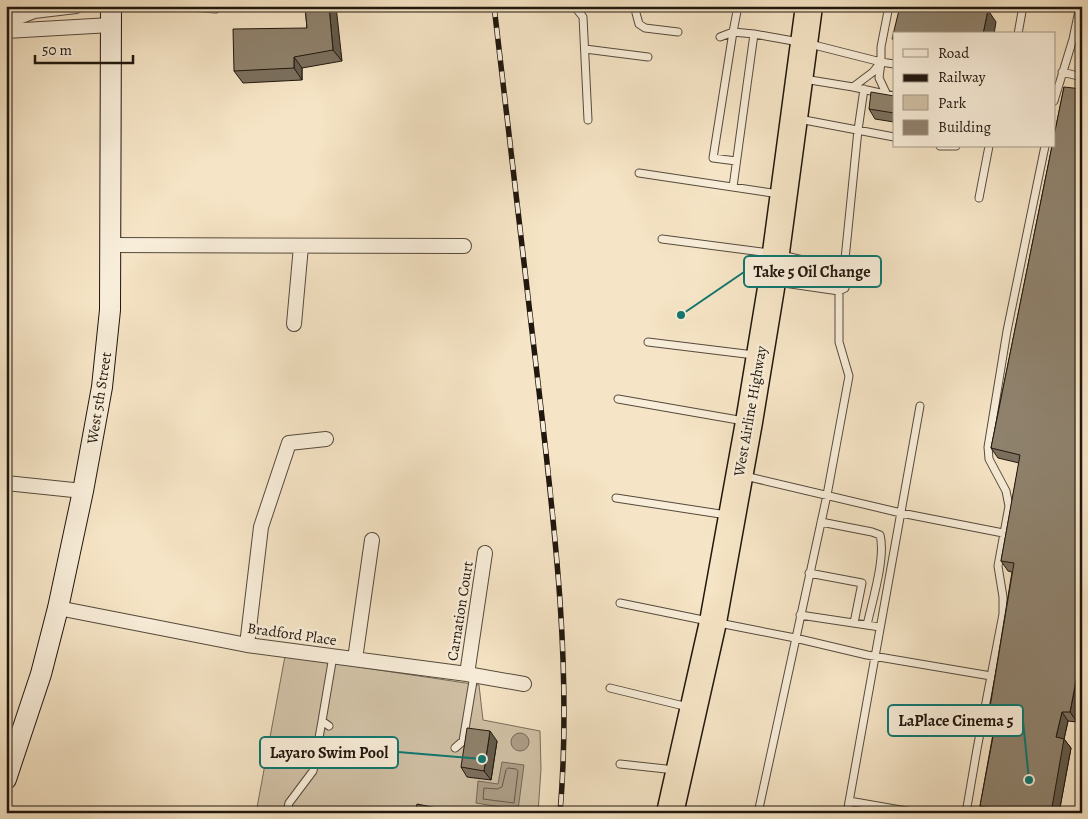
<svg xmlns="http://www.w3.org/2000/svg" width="1088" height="819" font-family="Alegreya,serif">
	<rect width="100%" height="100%" fill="#f5e4c5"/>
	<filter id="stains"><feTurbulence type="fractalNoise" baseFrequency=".004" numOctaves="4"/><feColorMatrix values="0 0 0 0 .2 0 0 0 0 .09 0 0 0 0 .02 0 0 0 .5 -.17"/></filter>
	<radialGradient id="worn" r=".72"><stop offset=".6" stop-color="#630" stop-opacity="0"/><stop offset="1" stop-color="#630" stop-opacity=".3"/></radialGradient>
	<path fill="#d1c1a6" stroke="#786c5a" d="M285,656L479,685L483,720L540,731L541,769L538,813H256Z"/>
	<path fill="#ad9e87" stroke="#756857" d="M511 742a9 9 0 1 1 18 0a9 9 0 1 1-18 0Z
		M502,762L524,765L518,810L476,803L478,781L498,784Z"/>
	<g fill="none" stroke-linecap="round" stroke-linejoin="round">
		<path stroke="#665a4a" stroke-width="1" d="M508,768L516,769L518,771L514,803L483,799L484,788L497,789L502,787L506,770Z"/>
		<defs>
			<path id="lane" d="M177,6L216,9L219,6
				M574,6L583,17L588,120
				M738,6L733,32L754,34
				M889,6L881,47V62L894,64
				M636,13L639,24L645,28L678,32
				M733,32L713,158L736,161
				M1018,34L1023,6
				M720,37L733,32
				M810,44L881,62
				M585,49L648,57
				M881,62L879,78L887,95
				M1062,72L1082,77
				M804,79L853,87L894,96
				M853,87L873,72L881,62
				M1054,101L1073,39L1080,6
				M799,119L894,137
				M940,146H956
				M639,173L779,194
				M733,187L754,34L799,42
				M979,198L989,146
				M662,239L770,253
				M844,269L858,130L864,89
				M777,282L839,291L845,288L848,277L844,269L781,255
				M648,342L754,355
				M618,399L744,421
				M745,476L901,513L1003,533
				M616,498L727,515
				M821,522L872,532L880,535C886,557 872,602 867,625
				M809,573L862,583L854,623
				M620,603L708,621
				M800,615L880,627
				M719,623L795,638L867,655L991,676
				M610,688L688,707
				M329,726L322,721L333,656
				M455,748L463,741L474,675
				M620,764L675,770
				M849,801L918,813
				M287,813L289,803L313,771L322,721
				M758,813L827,495L849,376L839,342V291
				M847,813L920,406
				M966,813L977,749L1003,614V597L998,566L1009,506L1006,491L989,459L988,447L1007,331L1045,146"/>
			<path id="street" d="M6,22L34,11L76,6
				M6,31L111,25
				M111,245L464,246
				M294,324L301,246
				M6,483L83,491
				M58,608L247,645L467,674L524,684
				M247,645L261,527L289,443L326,439
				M355,659L372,540
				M467,674L485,553"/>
			<path id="secondary" d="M6,779L41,674L58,608L83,491L102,387L110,310L111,6"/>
			<path id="highway" d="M670,813L713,622L749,422L772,282L809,6"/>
		</defs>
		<use href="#lane" stroke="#554a3c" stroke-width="9"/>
		<use href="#street" stroke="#554a3c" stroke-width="16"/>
		<use href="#secondary" stroke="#20170e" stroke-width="22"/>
		<use href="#highway" stroke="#20170e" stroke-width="29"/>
		<use href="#lane" stroke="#f8edd9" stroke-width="7"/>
		<use href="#street" stroke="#f8edd9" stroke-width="14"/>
		<use href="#secondary" stroke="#f8edd9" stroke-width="20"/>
		<use href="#highway" stroke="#f5e4c5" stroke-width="26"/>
		<defs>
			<path id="rail" d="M494,6C509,134 524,262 539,391C555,530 572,672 560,813"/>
		</defs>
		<use href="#rail" stroke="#20170e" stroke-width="5.5"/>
		<use href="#rail" stroke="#f8edd9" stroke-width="4" stroke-dasharray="11" stroke-linecap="butt"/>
	</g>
	<path fill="#7b705e" stroke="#20170e" d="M305,6L342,61L302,68V80L243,83L234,71L307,28Z
		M1064,87L1077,722L1068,721L1064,739L1071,748L1059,813H985L980,806L993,734L987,725L1012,572L1008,571L1001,561L1019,463L998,458L991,448Z
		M894,96V122L875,119L869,109Z
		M497,741L491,780L467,777L461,767Z"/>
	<path fill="#645b4c" stroke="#20170e" d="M329,6H336L342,61L333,50Z
		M988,10L996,22L994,34H983Z
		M294,57L302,68V80L294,68Z
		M1082,650V696L1077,722L1070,712Z
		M1062,712L1068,721L1064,739L1071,748L1059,813H1051L1056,737Z
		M490,731L497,741L491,780L484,771Z"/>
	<path fill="#8f826d" stroke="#20170e" d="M305,6H329L333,50L294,57V68L234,71L233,29L307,28Z
		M900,6H970L988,10L983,34H894V40L892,39Z
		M1064,87L1082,89V650L1070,712H1062L1056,737L1064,739L1051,813H1017L980,806L995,726L987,725L1014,563L1001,561L1020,455L991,448L1052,146H1054V136Z
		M871,92L894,96V113L869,109Z
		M467,728L490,731L484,771L461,767Z
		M417,804L447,810V813H415Z"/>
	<g text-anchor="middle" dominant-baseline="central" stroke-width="5" stroke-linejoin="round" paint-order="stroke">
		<g font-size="15" fill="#20170e" stroke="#f8edd9">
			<text transform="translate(99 398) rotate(-81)">West 5th Street</text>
			<text transform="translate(750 411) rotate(-80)">West Airline Highway</text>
			<text transform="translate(460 611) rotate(-81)">Carnation Court</text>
			<text transform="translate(292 634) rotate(8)">Bradford Place</text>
		</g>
	</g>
	<path fill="none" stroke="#0f766e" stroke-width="2" d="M681 315L744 272M1029 780L1023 721M482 759L398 752"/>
	<g fill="#0f766e" stroke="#f8edd9" stroke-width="2">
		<circle cx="681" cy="315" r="5"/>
		<circle cx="1029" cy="780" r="5"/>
		<circle cx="482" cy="759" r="5"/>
	</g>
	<g fill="#f8edd9" stroke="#0f766e" stroke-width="2">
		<rect x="744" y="256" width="137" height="31" rx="5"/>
		<rect x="888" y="705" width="135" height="31" rx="5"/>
		<rect x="260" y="737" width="138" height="31" rx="5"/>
	</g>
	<g font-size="16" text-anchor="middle" font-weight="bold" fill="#20170e">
		<text x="812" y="277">Take 5 Oil Change</text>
		<text x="956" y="726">LaPlace Cinema 5</text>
		<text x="329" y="758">Layaro Swim Pool</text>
	</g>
	<rect width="1088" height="819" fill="none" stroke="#f5e4c5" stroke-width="25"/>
	<rect x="8" y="8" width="1073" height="804" fill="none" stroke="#20170e" stroke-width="2.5"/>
	<rect x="12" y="12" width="1063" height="794" fill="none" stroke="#20170e"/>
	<rect x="893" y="32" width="162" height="115" fill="#f8edd9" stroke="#a29788"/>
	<rect x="903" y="49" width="25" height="8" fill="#f8edd9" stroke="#a29788"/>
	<text x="938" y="58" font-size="15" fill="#20170e">Road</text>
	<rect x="903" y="74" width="25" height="8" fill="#20170e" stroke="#a29788"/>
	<text x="938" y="82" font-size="15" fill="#20170e">Railway</text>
	<rect x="903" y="95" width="25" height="15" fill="#d1c1a6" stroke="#a29788"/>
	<text x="938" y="108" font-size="15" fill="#20170e">Park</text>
	<rect x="903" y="120" width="25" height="15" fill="#8f826d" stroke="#a29788"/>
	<text x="938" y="132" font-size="15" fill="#20170e">Building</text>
	<path d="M35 55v8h98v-8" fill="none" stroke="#20170e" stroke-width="2.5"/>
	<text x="42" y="55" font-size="15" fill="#20170e" stroke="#f8edd9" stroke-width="4" paint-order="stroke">50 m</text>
	<rect width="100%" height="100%" filter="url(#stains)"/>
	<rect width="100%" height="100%" fill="url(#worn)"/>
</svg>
